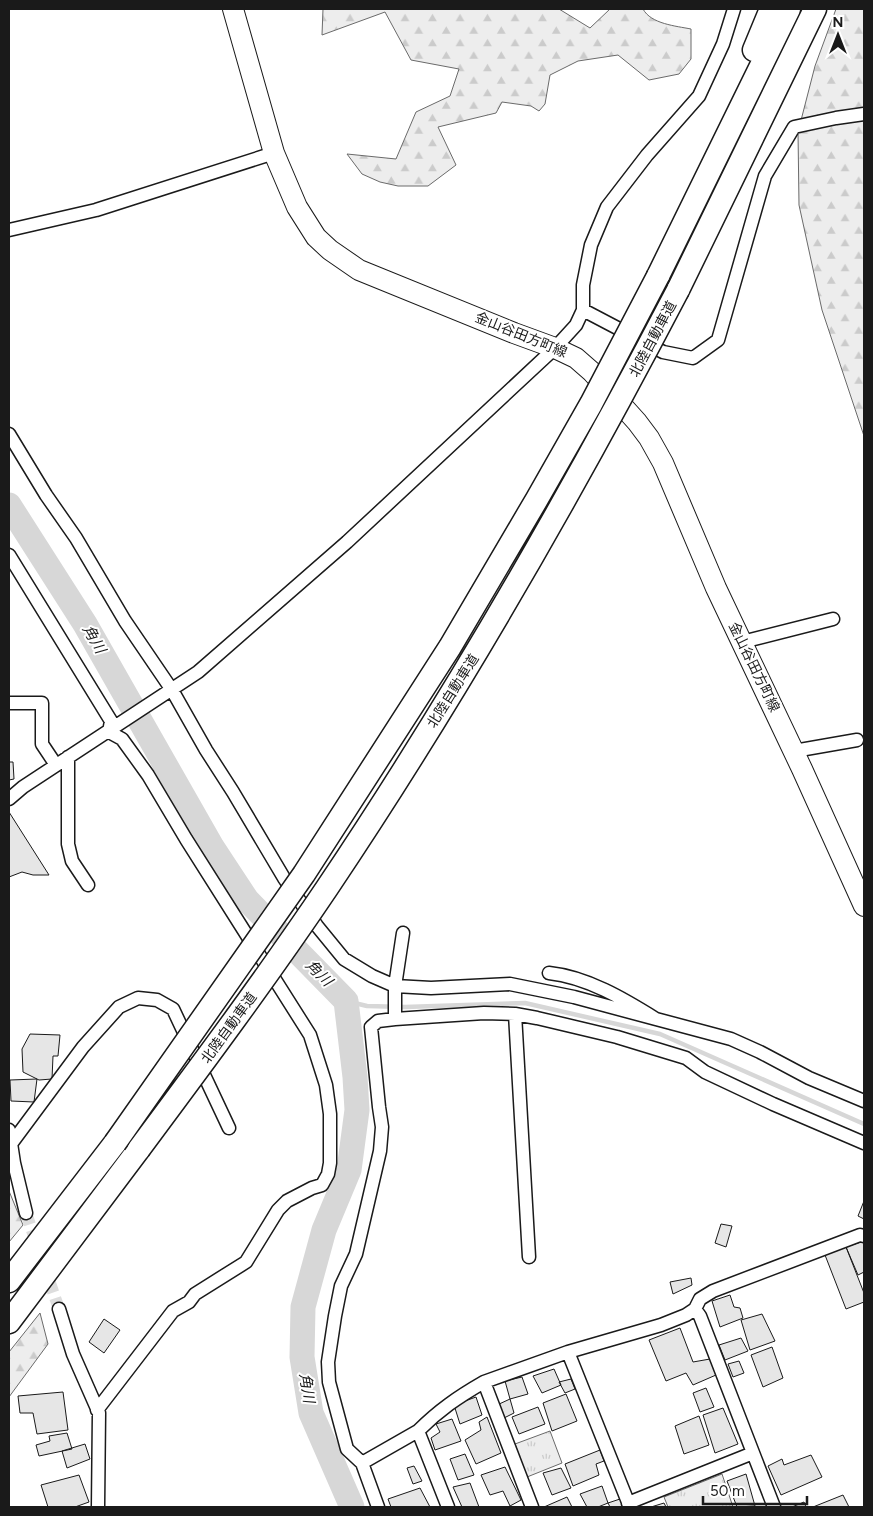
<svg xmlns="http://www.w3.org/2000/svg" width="873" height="1516" font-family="Figtree,'Noto Sans JP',sans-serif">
	<defs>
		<pattern id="grass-tufts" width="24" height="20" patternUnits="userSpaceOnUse" patternTransform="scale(1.25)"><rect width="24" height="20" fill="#ededed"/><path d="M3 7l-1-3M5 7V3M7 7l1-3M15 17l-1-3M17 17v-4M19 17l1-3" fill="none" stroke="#cbcbcb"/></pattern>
		<pattern id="forest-firs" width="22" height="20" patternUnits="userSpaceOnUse" patternTransform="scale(1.25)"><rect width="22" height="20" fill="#ededed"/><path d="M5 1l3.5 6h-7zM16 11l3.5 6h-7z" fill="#cbcbcb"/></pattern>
	</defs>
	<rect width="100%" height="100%" fill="#fff"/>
	<path fill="url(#grass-tufts)" stroke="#6a6a6a" d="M550,1431L562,1463L527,1477L515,1444Z
		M722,1474L733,1507H668L664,1497Z"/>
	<path fill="url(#forest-firs)" stroke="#6a6a6a" d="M323,9H559L590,28L610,9H643C651,24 676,26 691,29V59L679,74L649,80L618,55L578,61L550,75L545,104L539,111L531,106L502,102L496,113L438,127L456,165L428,186H398L380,182L362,174L347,154L396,159L416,112L450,96L459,69L411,60L385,12L322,35Z
		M836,9H864V436L822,310L799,205L798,132L815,66Z
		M9,1191L23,1225L9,1242Z
		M40,1313L48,1344L9,1397V1352Z"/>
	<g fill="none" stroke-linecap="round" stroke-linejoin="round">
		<path stroke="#d7d7d7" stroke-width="4.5" d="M346,1001L367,1006L405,1007L525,1003L660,1034L864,1124"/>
		<path stroke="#d7d7d7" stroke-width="25" d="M9,505L85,624L212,847L247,900L346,1001L355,1077L357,1110L349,1170L324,1230L303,1307L302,1357L311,1413L352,1507"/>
	</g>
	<path fill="#e6e6e6" stroke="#1a1a1a" d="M9,762H13L14,779L9,780Z
		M9,812L49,875H33L22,872L9,877Z
		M30,1034L60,1035L58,1056H53L52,1079L39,1080L23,1072L22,1049Z
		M37,1079L34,1102L11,1101L10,1080Z
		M864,1201V1219L858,1216Z
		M721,1224L732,1226L726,1247L715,1243Z
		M864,1241V1272L858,1275L846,1247Z
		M846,1247L864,1293V1302L846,1309L825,1255Z
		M691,1278L692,1285L673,1294L670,1282Z
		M730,1295L734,1307L740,1308L743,1318L720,1327L712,1301Z
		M762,1314L775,1341L750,1350L741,1320Z
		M104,1319L120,1330L104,1353L89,1342Z
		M680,1328L693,1362L710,1359L716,1375L693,1385L686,1373L666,1381L649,1340Z
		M741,1338L748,1351L725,1360L719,1345Z
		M772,1347L783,1378L763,1387L751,1355Z
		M739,1361L744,1373L733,1377L728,1364Z
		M554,1369L561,1385L542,1393L533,1376Z
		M522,1377L528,1394L510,1399L505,1381Z
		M571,1379L575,1389L565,1393L559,1382Z
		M706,1388L714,1407L700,1412L693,1393Z
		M63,1392L68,1430L37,1434L33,1413H20L18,1396Z
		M566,1394L577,1421L552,1431L543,1403Z
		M476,1397L482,1415L460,1424L454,1405Z
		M510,1399L514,1413L504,1418L497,1405Z
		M538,1407L545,1424L519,1434L512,1417Z
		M723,1408L738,1444L715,1453L703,1415Z
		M699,1416L709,1445L684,1454L675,1426Z
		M487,1417L501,1453L476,1464L465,1440L481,1430L479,1422Z
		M452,1419L461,1441L435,1450L431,1438L440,1432L436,1424Z
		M67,1433L72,1449L39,1456L36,1445L50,1441L49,1436Z
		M85,1444L90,1459L67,1468L62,1451Z
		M600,1450L604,1461L596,1464L599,1475L573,1486L565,1464Z
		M465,1454L474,1475L458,1480L450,1459Z
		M811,1455L822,1477L781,1495L768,1466L782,1459L784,1465Z
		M414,1466L422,1481L413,1484L407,1468Z
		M505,1467L521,1500L510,1506L503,1491L490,1495L481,1475Z
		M561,1468L571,1488L552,1495L543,1473Z
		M746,1474L755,1506L737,1507L727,1481Z
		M79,1475L89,1502L75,1507H48L41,1485Z
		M470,1483L479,1507H462L453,1487Z
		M602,1486L608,1503L598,1507H587L580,1494Z
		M420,1488L430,1507H391L388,1499Z
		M843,1495L849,1507H813Z
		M567,1497L572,1507H544Z
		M620,1499L623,1507H610L608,1503Z
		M804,1502L806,1507H792Z
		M664,1503L666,1507H651Z"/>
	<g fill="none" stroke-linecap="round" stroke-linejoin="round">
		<path stroke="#ddd" stroke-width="12" stroke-dasharray="12 6" stroke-linecap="butt" d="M26,1213L59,1309"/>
		<defs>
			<path id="minor" d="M9,230L96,210L274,153
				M583,310L663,352L693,358L718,340L765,176L794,127L836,118L864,114
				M9,434L46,495L76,538L125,621L172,690L206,750L233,792L284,878L317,926L344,959L372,976L395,986L403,933
				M9,555L111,721L109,732L122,739L148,775L186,839L310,1035L326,1085L330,1114V1163L328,1174L322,1185L312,1188L287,1201L278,1210L246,1262L195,1294L189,1302L173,1311L97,1410
				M742,642L833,619
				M9,703H42V744L56,765
				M794,751L857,740
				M68,757V844L72,861L88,885
				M9,799L23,787L198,672L347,542L555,348L576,325L583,310V285L591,245L607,207L647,155L699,96L723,44L734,9
				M515,1014L529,1257
				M395,1019L484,1013L515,1014L537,1018L617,1037L686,1058L705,1072L773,1104L864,1143
				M656,1019L731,1039L760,1052L809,1078L864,1101
				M9,1130L14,1163L26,1213
				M11,1144L83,1047L119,1007L138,998L157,1000L173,1009L229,1128
				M59,1309L73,1354L99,1413L98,1507
				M695,1309L700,1299L713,1291L860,1235L864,1236
				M568,1352L661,1325L686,1315L695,1309L700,1316L774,1507
				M484,1382L568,1352L630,1507
				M418,1431C439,1410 458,1397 484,1382L532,1507
				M362,1463L418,1431L448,1507
				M628,1503L753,1453
				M378,1507L362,1463L347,1449L329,1382L328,1362L335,1316L341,1286L356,1254L380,1151L382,1127L379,1107L371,1027L378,1021L395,1019V986L431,988L510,984L574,997L656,1019C624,999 587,977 549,973"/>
			<path id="primary" d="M233,9L274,153L297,207L316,237L330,250L359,270L514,333L555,348L576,358L592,372L637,422L649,438L663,463L716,588L802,769L864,906"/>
			<path id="motorway" d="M754,50L771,9
				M658,276L789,9
				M678,290L815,9
				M9,1281L115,1143
				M9,1322L139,1149"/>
		</defs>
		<use href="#minor" stroke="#1a1a1a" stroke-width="15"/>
		<use href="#primary" stroke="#1a1a1a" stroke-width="22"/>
		<use href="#motorway" stroke="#1a1a1a" stroke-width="25"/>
		<use href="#minor" stroke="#fff" stroke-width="12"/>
		<use href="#primary" stroke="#fff" stroke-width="20"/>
		<use href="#motorway" stroke="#fff" stroke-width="22"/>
		<defs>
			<path id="motorway-bridge" d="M115,1143L304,874L450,647L537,499L591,404L658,276
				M139,1149C203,1063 267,977 327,888C456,696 571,495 678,290"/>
		</defs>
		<use href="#motorway-bridge" stroke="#1a1a1a" stroke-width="25" stroke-linecap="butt"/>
		<use href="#motorway-bridge" stroke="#fff" stroke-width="22"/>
	</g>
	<g text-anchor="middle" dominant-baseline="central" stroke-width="4" stroke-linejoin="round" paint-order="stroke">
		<g font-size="14" fill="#1a1a1a" stroke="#fff">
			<text transform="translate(521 335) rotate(22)">金山谷田方町線</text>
			<text transform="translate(653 339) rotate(-62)">北陸自動車道</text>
			<text transform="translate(754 667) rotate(64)">金山谷田方町線</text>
			<text transform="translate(453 691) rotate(-58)">北陸自動車道</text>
			<text transform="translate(229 1028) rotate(-54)">北陸自動車道</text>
		</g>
		<g font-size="15" font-style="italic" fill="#1a1a1a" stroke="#fff">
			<text transform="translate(94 639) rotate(60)">角川</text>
			<text transform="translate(319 973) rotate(45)">角川</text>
			<text transform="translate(307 1388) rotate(81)">角川</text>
		</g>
	</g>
	<rect width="873" height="1516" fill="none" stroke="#1a1a1a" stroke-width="20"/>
	<g transform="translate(838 35)" stroke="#ffffff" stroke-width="4" paint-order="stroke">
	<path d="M0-4L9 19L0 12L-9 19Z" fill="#1a1a1a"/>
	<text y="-8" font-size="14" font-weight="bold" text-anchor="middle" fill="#1a1a1a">N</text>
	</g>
	<path d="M703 1496v8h104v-8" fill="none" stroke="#1a1a1a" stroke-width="2.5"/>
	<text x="710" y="1496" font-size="15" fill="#1a1a1a" stroke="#ffffff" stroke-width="4" paint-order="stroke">50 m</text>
</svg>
